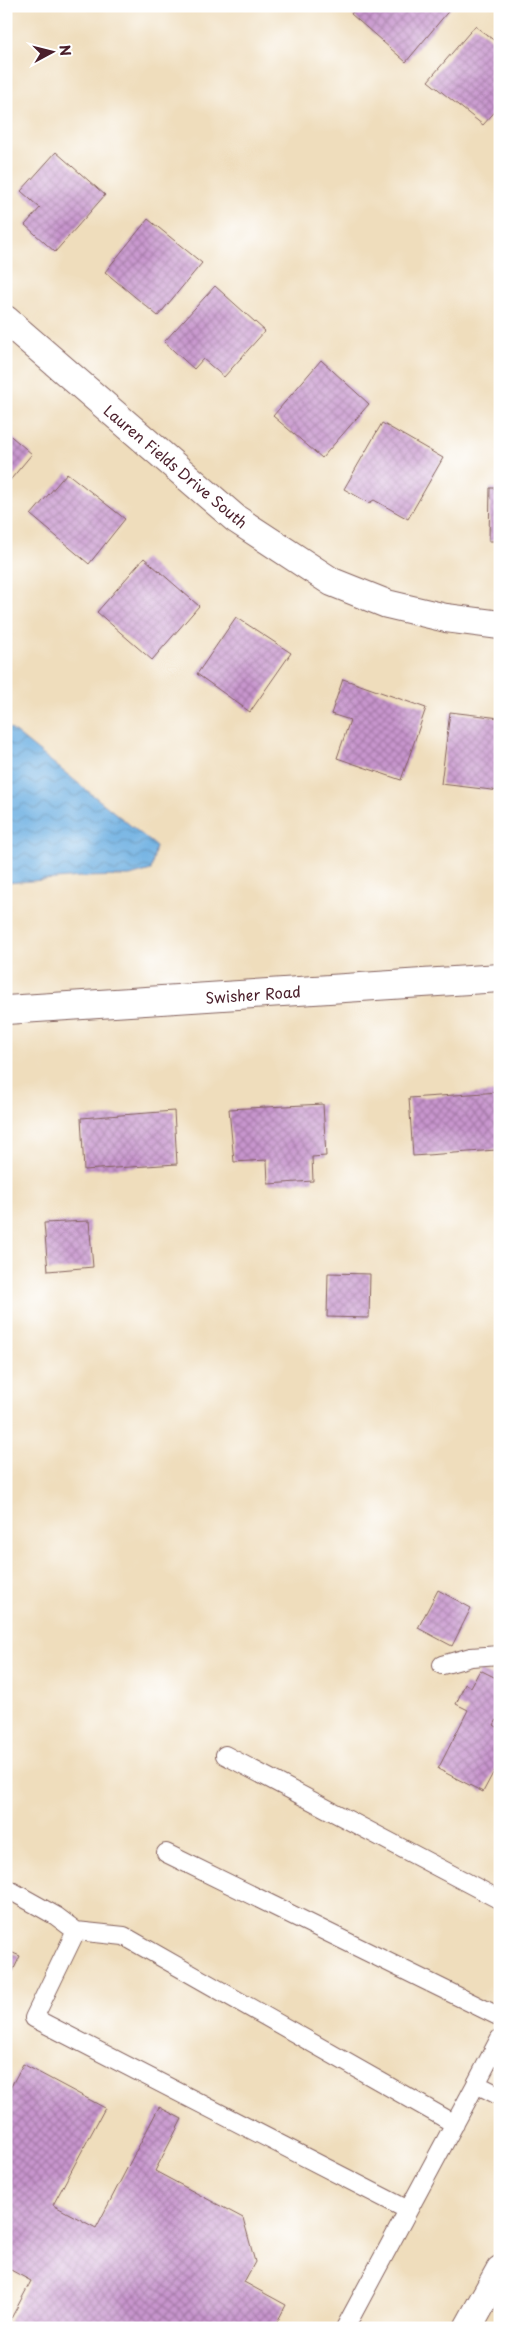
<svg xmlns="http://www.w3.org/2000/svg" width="506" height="2334" font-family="'Playpen Sans',sans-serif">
	<defs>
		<pattern id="water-waves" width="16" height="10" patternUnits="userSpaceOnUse" patternTransform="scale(1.25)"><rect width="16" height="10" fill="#6cafe1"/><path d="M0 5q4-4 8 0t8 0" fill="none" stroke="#5b8eb7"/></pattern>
		<pattern id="building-cross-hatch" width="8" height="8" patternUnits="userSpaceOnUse" patternTransform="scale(1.25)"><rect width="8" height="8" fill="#c795cd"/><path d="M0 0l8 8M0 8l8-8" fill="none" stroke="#a479a7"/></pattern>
	</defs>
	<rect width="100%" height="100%" fill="#fff"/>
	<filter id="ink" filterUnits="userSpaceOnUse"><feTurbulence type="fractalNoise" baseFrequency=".02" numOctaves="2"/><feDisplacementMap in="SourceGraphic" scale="10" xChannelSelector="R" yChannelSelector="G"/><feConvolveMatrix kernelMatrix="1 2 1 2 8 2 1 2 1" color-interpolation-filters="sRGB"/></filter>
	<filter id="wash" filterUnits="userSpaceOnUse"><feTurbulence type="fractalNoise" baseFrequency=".0096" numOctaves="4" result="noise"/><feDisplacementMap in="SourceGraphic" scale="20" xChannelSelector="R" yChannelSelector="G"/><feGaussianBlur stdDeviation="1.12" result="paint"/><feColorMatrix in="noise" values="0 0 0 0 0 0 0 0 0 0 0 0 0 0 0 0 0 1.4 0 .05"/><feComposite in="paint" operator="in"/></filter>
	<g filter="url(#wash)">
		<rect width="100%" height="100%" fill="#efddbc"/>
		<path fill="url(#water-waves)" stroke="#5b6786" d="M6,725L156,846L151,870L130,876L80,877L6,883Z"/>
		<g id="blocks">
			<path fill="url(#building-cross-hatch)" d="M357,6H448L451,8L406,62L351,14Z
				M475,26L500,45V106L483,125L428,81Z
				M56,152L105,195L55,252L25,225L40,208L21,191Z
				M148,219L202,263L158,316L105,272Z
				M215,286L265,331L224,377L203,359L194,369L164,342Z
				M321,360L369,404L322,458L273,416Z
				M382,423L443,458L408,519L374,500L369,503L344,489Z
				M6,432L32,454L6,485Z
				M67,473L125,519L89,564L31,515Z
				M490,488H500V541H489Z
				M144,558L199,606L152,660L97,612Z
				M236,617L291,653L250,712L197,674Z
				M343,679L426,708L401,780L337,758L350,720L331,714Z
				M450,712L500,718V791L441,784Z
				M500,1092V1162L497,1163L496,1150L413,1156L409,1098Z
				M323,1104L326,1156L312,1157L313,1181L268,1184L267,1160L234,1162L229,1109Z
				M174,1111L177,1164L84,1170L81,1118Z
				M89,1221L93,1267L48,1271L44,1223Z
				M328,1273L370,1274L369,1318L327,1317Z
				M438,1590L471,1608L452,1646L418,1628Z
				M480,1670L500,1680V1714L494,1725L500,1729V1760L483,1792L438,1769L468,1710L456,1704L465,1684L471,1687Z
				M6,1950L20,1956L6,1986Z
				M23,2064L105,2108L53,2205L96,2228L159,2107L182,2119L155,2171L243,2218L255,2262L244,2282L286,2305L274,2328H6L31,2281L9,2269L6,2275V2096Z"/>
		</g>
	</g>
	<g filter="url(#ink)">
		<use href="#blocks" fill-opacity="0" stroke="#84625e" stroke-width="1"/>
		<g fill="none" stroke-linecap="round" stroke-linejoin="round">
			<defs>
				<path id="lane" d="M442,1665L471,1657L500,1655
					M225,1755L500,1900
					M166,1853L500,2017
					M6,1888L56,1916L76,1931
					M500,2038L476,2084L500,2096
					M408,2210L34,2018L76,1931L124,1936L455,2124
					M345,2328L476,2084"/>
				<path id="street" d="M6,320L236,519L332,582L387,604L446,618L500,625
					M6,1010L500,978"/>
				<path id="primary" d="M468,2328L500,2270"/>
			</defs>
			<use href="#lane" stroke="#84625e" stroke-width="20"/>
			<use href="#street" stroke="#84625e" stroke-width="30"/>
			<use href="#primary" stroke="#84625e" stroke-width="30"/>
			<use href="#lane" stroke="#fff" stroke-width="18"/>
			<use href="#street" stroke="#fff" stroke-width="28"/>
			<use href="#primary" stroke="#fff" stroke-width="28"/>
		</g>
	</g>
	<g text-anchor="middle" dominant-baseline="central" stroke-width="4" stroke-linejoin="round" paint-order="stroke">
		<g font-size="15" fill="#4a1f2b" stroke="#fff">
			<text transform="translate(176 466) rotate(40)">Lauren Fields Drive South</text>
			<text transform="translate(253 994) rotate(-4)">Swisher Road</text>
		</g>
	</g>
	<rect width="506" height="2334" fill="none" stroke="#fff" stroke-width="25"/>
	<g transform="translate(52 52) rotate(83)" stroke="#ffffff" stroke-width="4" paint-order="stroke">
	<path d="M0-4L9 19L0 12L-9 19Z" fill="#4a1f2b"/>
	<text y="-8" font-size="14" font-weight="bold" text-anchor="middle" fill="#4a1f2b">N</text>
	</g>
</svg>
